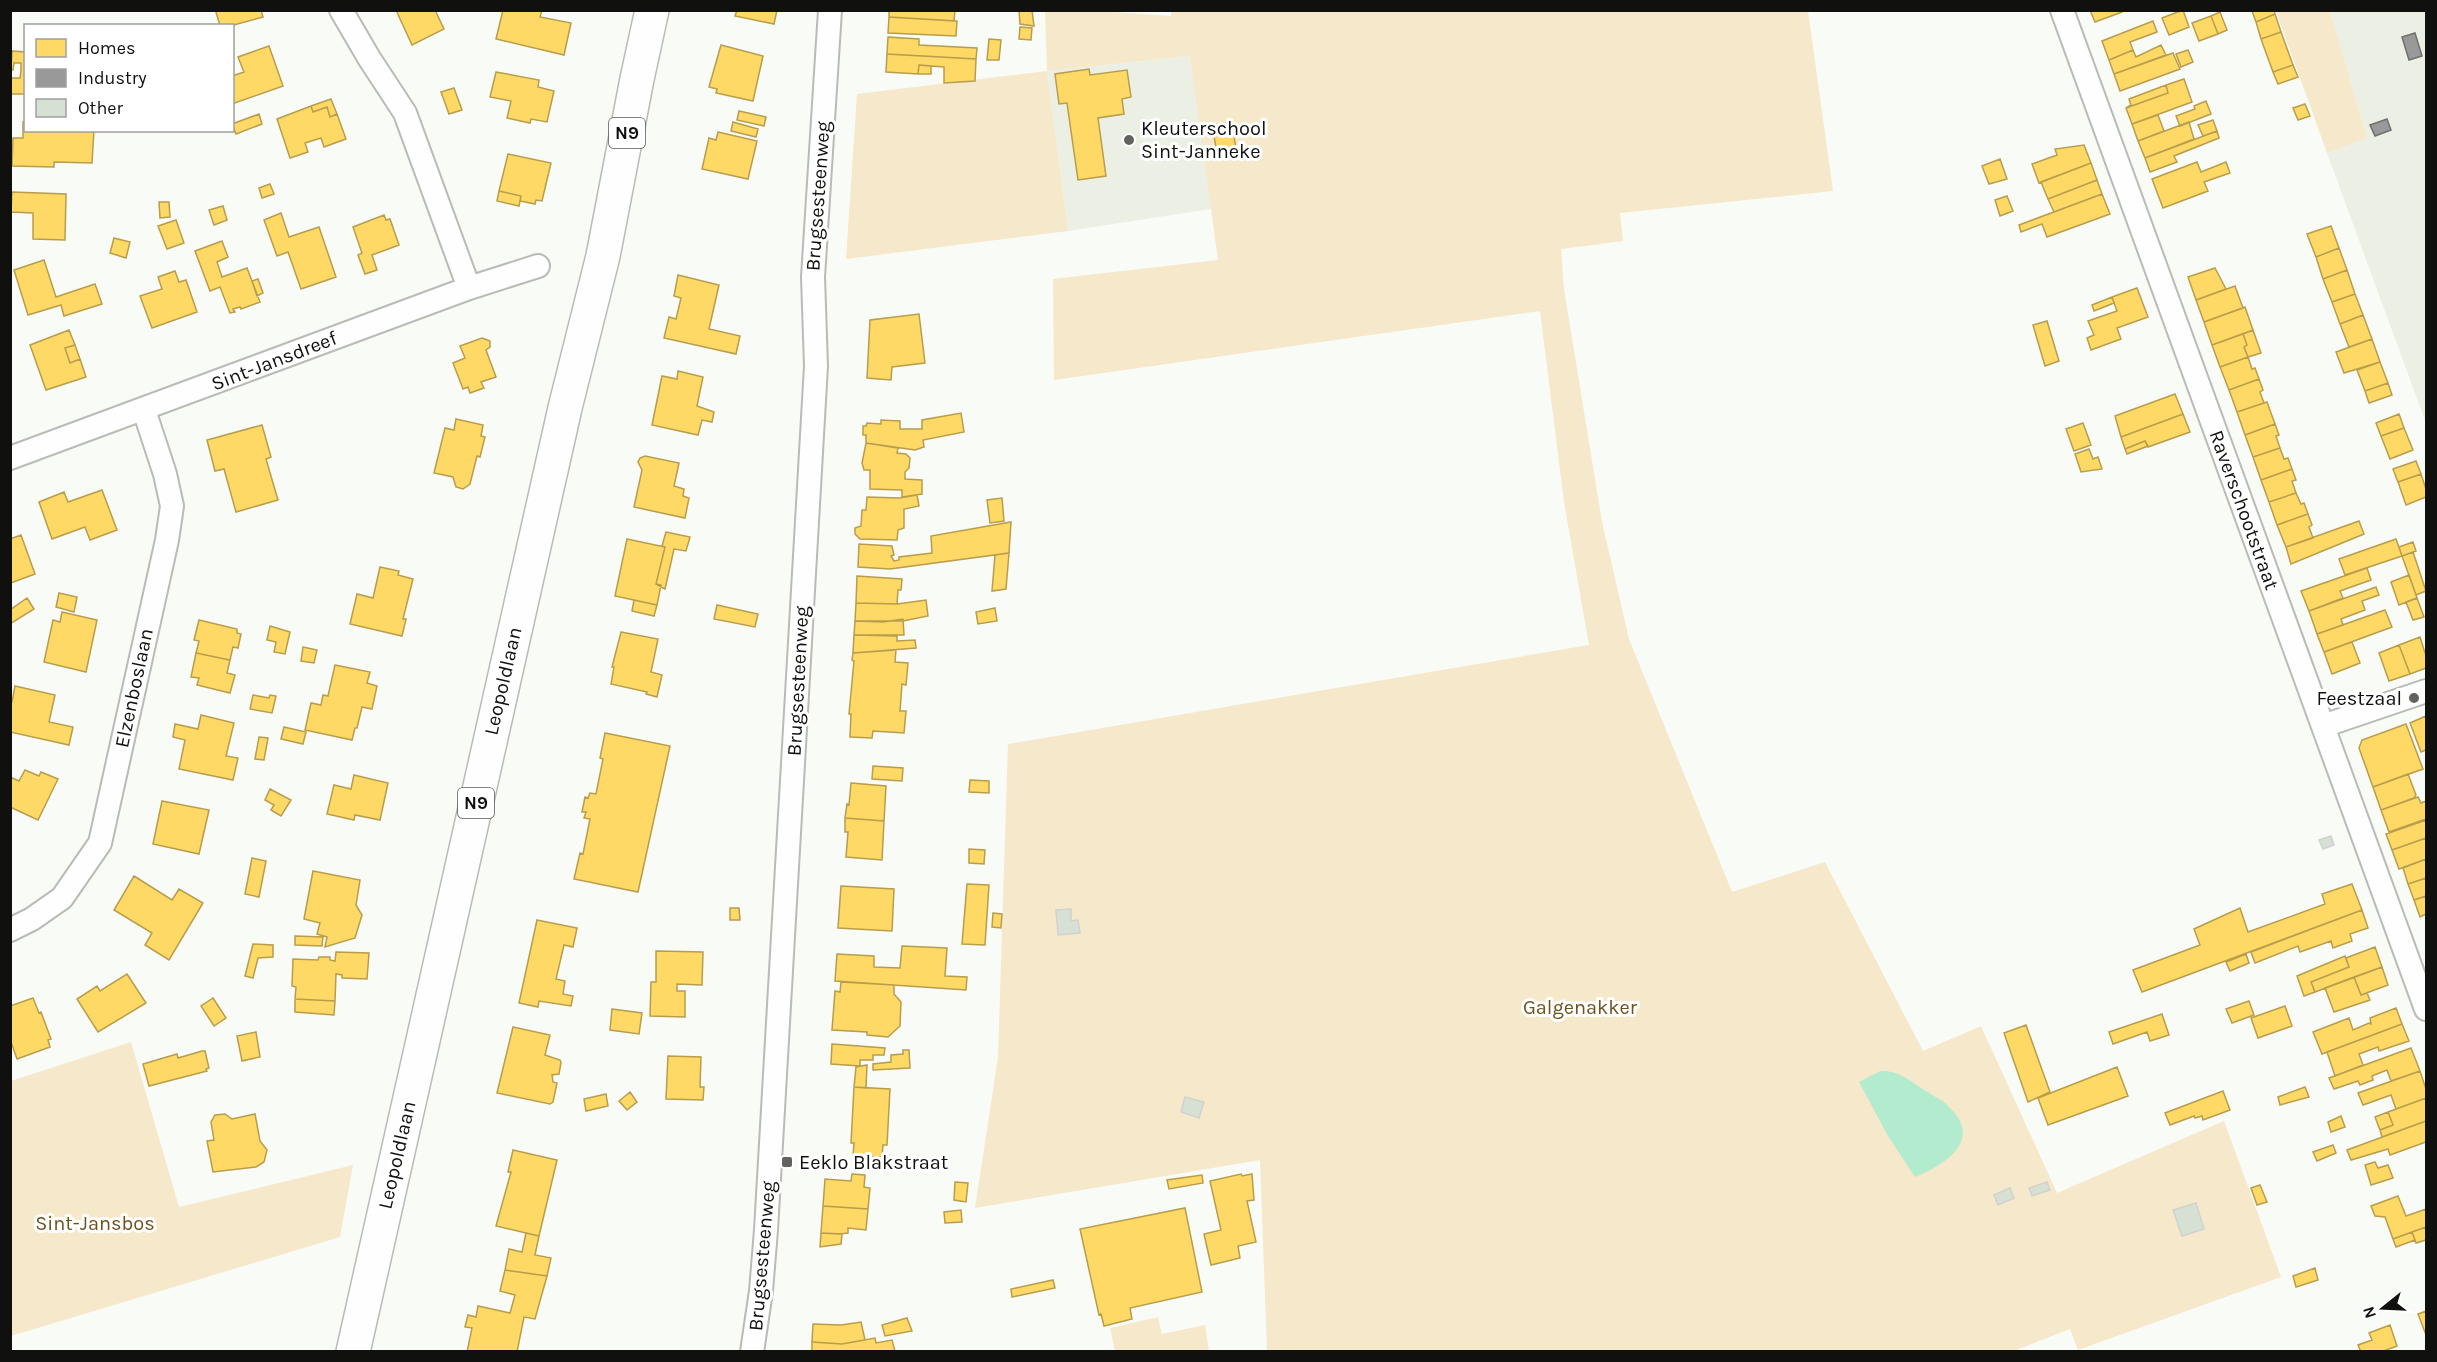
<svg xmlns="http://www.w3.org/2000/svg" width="2437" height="1362" font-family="Karla,sans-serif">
	<rect width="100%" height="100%" fill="#f9fbf6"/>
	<path fill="#ebefe4" d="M2330,11H2426V423L2327,153L2367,138Z
		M1191,56L1211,209L1068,231L1047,71Z"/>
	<path fill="#f6e8ca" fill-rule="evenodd" d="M1171,10L1808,11L1833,191L1620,213L1623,241L1561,249L1564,289L1602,522L1629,639L1732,892L1825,862L1923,1051L1981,1026L2057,1193L2224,1121L2281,1277L2078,1350L2070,1329L2011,1352L1267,1351L1260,1160L975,1208L998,1057L1008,744L1589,645L1564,502L1540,311L1054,380L1053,279L1218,260L1190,56L1047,71L1068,231L846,259L857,94L1047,71L1045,11H1100L1171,16ZM1880,1071L1929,1094L1949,1107L1859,1083Z
		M2276,11H2330L2367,138L2327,153Z
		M131,1042L179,1207L353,1165L340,1237L11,1336V1081Z
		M1158,1317L1162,1334L1205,1325L1209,1351H1115L1110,1328Z"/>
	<path fill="#b2ebcd" d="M1880,1071C1899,1070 1910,1081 1926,1091C1933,1096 1943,1100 1949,1107C1984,1140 1945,1165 1915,1177L1888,1136L1859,1082Z"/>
	<path fill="#ffd966" stroke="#b79d4c" stroke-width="1.5" d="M213,10H261L263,17L230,26H220L216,12Z
		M396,10H435L444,29L412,45Z
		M503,10H542L540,17L571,23L564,55L496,39Z
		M737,10H777L774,24L735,16Z
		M889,10H955L954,21L889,17Z
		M1019,10H1032L1034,26L1020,24Z
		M2090,10H2121L2122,12L2095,22Z
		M2183,10L2189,27L2169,35L2162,18Z
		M2274,10L2275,14L2256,22L2252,11Z
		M2220,12L2227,30L2218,34L2211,16Z
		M2275,14L2281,32L2261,39L2256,22Z
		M2211,16L2218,34L2199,41L2192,23Z
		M889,17L957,21L956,36L888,33Z
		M2153,21L2157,32L2130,42L2133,50L2109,60L2102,41Z
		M1020,27L1032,28L1031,40L1019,39Z
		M2281,32L2293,65L2273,72L2261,39Z
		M888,37L919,39V45L977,48L976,59L887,54Z
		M989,39L1001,40L999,60H987Z
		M721,45L763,56L753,101L716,93L717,89L709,87Z
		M2161,45L2166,55L2114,74L2109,60L2133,50L2136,57Z
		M269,46L283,86L232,104V76L244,72L238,57Z
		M2188,50L2193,62L2181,67L2176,54Z
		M12,51L26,52V94H10V78H20L21,70V63H14L13,70H11Z
		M2173,53L2180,69L2120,91L2114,74Z
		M887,54L976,59L975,81L944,83V67L919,65L918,74L886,72Z
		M919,65L931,66V74H918Z
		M2293,65L2298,77L2278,84L2273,72Z
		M1089,69L1090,75L1127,70L1131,97L1122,99L1124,114L1098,118L1106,176L1078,180L1067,103L1059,104L1055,74Z
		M496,72L539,80L538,87L554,91L547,122L531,119L530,123L507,118L511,101L490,97Z
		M2184,79L2192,102L2132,124L2126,108L2168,93L2166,85Z
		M2166,85L2168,93L2126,108L2131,105L2129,99Z
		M454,88L462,110L449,114L441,92Z
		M331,99L337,114L330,117L327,107L313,112L311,106Z
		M2206,101L2211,114L2180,126L2176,116L2195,109L2194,106Z
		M2305,104L2310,116L2298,120L2293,108Z
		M311,106L313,112L327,107L330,117L337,114L346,139L324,147L321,138L305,143L308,152L290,158L277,119Z
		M739,111L766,117L764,126L737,120Z
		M259,114L262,124L236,134L232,124Z
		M2158,115L2164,131L2138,141L2132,124Z
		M2213,120L2217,131L2203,136L2198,125Z
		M23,122L26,123V130H94L92,163L54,162V167L12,166L13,138H23Z
		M733,122L758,129L756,137L731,131Z
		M1232,122L1236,150L1217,153L1212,125Z
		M2189,122L2194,139L2145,158L2138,141Z
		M2217,131L2219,138L2174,156L2177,162L2150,172L2145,158Z
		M718,132L757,141L748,179L702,169L709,138L716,140Z
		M2084,145L2091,163L2039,183L2032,164L2057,155L2055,149Z
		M508,154L551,163L542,201L536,200L535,204L520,201L521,196L499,191Z
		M2000,159L2007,179L1989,184L1982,166Z
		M2197,162L2201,172L2226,162L2230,173L2204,182L2208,191L2163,208L2152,179Z
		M2091,163L2097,180L2048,199L2041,182Z
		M2097,180L2102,194L2054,212L2048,199Z
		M270,184L274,194L262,198L259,188Z
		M499,191L521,196L519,206L497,201Z
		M12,192L66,194L65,240L33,239V213L11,212Z
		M2102,194L2110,214L2047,237L2042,224L2021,232L2019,225Z
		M2007,196L2013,211L2000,216L1995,200Z
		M159,202H169L170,217L160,218Z
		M223,206L227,220L214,225L209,210Z
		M281,213L289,237L319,227L336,277L301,289L288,252L277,256L264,220Z
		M384,215L386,220L390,219L399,245L372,255L377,270L365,274L358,255L362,253L353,227Z
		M176,220L184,243L167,249L158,226Z
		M2331,226L2339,248L2316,257L2307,234Z
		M114,238L130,242L126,258L110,253Z
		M222,241L228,257L217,262L222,277L247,268L260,302L241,309L240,307L233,309L235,312L230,313L220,287L210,291L195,251Z
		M2339,248L2347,270L2323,279L2316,257Z
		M44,260L56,297L95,284L102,304L64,316L61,305L28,315L14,270Z
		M2215,268L2226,289L2196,300L2188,277Z
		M2347,270L2355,294L2332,302L2323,279Z
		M175,271L179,282L186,280L197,312L152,328L140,296L162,289L158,277Z
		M678,275L719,285L709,329L740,336L736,354L664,338L669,317L676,319L681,298L674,296Z
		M258,279L263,293L257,296L252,281Z
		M2235,286L2243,308L2204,322L2196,300Z
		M2137,288L2148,317L2117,328L2121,339L2091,350L2087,338L2094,335L2088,321L2117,311L2112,297Z
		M2355,294L2363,315L2340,324L2332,302Z
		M2112,297L2114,303L2094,311L2092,305Z
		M2245,307L2253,330L2212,345L2204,322Z
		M919,314L925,363L892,367L891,380L867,378L870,320Z
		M2363,315L2372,339L2349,347L2340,324Z
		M2047,321L2059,361L2045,366L2033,325Z
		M69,330L75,345L65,348L70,363L80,359L86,377L46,390L30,345Z
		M2253,330L2261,353L2248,357L2244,347L2247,345L2243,334Z
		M2243,334L2247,345L2244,347L2248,357L2220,367L2212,345Z
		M482,338L490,341V347L486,350L496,377L481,382L484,388L470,393L468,387L463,389L453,363L465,358L460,346Z
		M2372,339L2380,362L2344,373L2336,352Z
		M75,345L80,359L70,363L65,348Z
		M2248,357L2252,369L2255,368L2259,379L2229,390L2220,367Z
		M2380,362L2388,383L2365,391L2357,370Z
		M678,371L703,377L697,406L714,412L712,422L702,420L698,435L652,425L662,376L677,379Z
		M2259,379L2263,390L2260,392L2264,403L2237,412L2229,390Z
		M2388,383L2392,395L2369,403L2365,391Z
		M2175,394L2183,414L2121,437L2115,416Z
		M2267,402L2275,424L2245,435L2237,412Z
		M961,413L964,432L923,440L924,447L915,450L866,443V435H863V426H866L867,423L881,424V420L900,421V429H922V420Z
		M2183,414L2190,432L2148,447L2145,441L2125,449L2121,437Z
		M2399,414L2404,428L2381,436L2376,423Z
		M456,419L483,425L481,436L485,437L480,457L477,456L470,484L463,489L456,487L453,477L434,473L445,428L454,430Z
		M2083,423L2091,445L2074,451L2066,429Z
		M2275,424L2279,435L2276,436L2280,448L2253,457L2245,435Z
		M262,425L271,457L266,459L278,500L236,512L224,469L215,471L207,440Z
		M2404,428L2413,450L2390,459L2381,436Z
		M2145,441L2148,446L2127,454L2125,449Z
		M866,443L898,448L897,453L906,454L910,458L909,468L905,472V479L922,480V494L902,497V490L870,489V470H864L862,463Z
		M2280,448L2284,459L2288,458L2292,469L2261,480L2253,457Z
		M2089,449L2093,459L2098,457L2102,469L2081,472L2075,454Z
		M645,456L679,463L674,486L684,489L683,496L689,498L685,518L634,507L642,470L638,462L640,458Z
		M2416,461L2421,474L2398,482L2393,469Z
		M2292,469L2296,480L2292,481L2296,493L2269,502L2261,480Z
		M2421,474L2426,489V497L2406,505L2398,482Z
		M102,490L117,530L90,540L85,527L52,539L39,502L64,492L68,502Z
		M2296,493L2301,504L2304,503L2308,514L2277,525L2269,502Z
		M917,495L919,506L904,509V528L898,530L897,540L860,539L855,534V528L861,526L862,510H866L867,497L899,498Z
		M1002,498L1004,521L990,523L987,500Z
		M2308,514L2312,525L2309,527L2313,538L2286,547L2277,525Z
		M2359,521L2364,534L2291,564L2286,547Z
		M1011,522L1009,553L890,569L858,567L859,544L892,546L894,555L891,556L894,561L899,560V557L932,553L931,536Z
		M666,532L690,537L686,551L674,549L665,589L656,584L665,547L662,546Z
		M21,535L35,574L11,583L10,539Z
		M627,539L665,547L656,584L661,585L657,605L615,596Z
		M2396,539L2402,556L2345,575L2339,559Z
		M2413,542L2416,551L2402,556L2399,547Z
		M2413,552L2426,591L2416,595L2402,556Z
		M1009,553L1006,589L992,591L995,555Z
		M380,567L399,571L398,575L413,579L403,619H406L402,636L350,624L357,594L373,598Z
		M2367,568L2371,580L2340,591L2343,598L2309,611L2301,591Z
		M2409,575L2417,598L2399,605L2391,582Z
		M857,576L902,579L901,590H898L897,604L856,603Z
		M2376,587L2379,595L2362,601L2365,610L2341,619L2343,625L2317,634L2309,611Z
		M59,593L77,597L74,612L56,607Z
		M27,598L34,609L10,624V610Z
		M2417,598L2424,617L2413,620L2406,602Z
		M634,600L657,605L654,616L632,611Z
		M926,600L928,616L903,621H855L856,603L897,604Z
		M717,605L758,614L755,627L714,619Z
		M995,608L997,621L978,624L976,612Z
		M2385,610L2392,627L2324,652L2317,634Z
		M62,612L97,620L86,672L44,662L53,620L60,622Z
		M903,619L904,635H854L855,621L883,622Z
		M199,620L237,629V633L241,634L238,648L233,647L230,660L196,653L199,641L194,640Z
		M270,626L290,632L285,654L274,652L276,642L267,640Z
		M621,632L658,639L651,672L662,675L657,697L646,694L647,692L611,684L614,667H612Z
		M854,635L897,636V641L915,640L916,648L853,653Z
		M2420,637L2426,656V668L2410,674L2399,645Z
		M2352,642L2360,663L2332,674L2324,652Z
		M2399,645L2410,674L2389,681L2379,653Z
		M303,647L317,650L314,663L301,661Z
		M896,650L895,662L908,663L906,685L902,684L900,711H906L904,733L873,731L872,738L850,737L851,714H849L854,661L852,660L853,653Z
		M196,653L230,660L227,673L235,675L230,693L197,685L199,678L191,677Z
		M335,665L370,672L367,683L377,686L372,709L362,707L357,728H355L352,740L305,730L311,703L321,705L323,695L328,696Z
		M15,686L55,695L49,722L73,727L69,745L10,732V701L12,702Z
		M253,695L269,698L270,695L276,696L272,713L250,709Z
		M201,715L234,723L226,756L238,758L233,780L179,769L185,740L173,737L175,724L198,729Z
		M2426,716V750L2421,752L2410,723Z
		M2406,724L2423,769L2373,787L2359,748L2362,740Z
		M284,727L306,732L303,744L281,739Z
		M605,733L670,746L638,892L574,879L580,853L583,854L590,819L584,818L586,812H582L585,797L588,798L590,793L596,794L603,759L600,758Z
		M259,737L268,738L264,760L255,759Z
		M873,766L903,768L902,781L872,779Z
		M25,770L39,776L41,772L58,779L38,820L10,807V777L19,781Z
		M2408,774L2416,795L2414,798L2381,810L2373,787Z
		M354,775L388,783L380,820L355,815L354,820L327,814L334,785L351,789Z
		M970,780L989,781V793L969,792Z
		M851,783L886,786L884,821L845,818L847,804L849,805Z
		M270,789L291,800L281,816L271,810L274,805L265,800Z
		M2418,797L2421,803L2426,801V819L2389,832L2381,810Z
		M162,801L209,810L199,854L153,844Z
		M845,818L884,821L882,860L846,857L848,832H845Z
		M2426,820V838L2392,850L2386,834Z
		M2426,838V859L2399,869L2392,850Z
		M969,849L985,850L984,864L969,863Z
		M252,858L266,861L259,897L245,894Z
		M2426,859V878L2408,884L2403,868Z
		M313,871L360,880L356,905L362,915L355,938L325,947L327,937L317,934L320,923L304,919Z
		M134,876L172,900L179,889L203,903L169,960L145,945L152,933L114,910Z
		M2426,878V896L2414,900L2408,884Z
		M967,884L989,885L985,945L962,944Z
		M2352,884L2362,910L2142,992L2133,970L2200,945L2194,929L2240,908L2248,932L2325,904L2322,894Z
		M841,886L894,889L892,931L838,928Z
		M2426,896V914L2420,917L2414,900Z
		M730,908H739L740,920H730Z
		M2362,910L2368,928L2350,934L2352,941L2333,948L2331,941L2300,952L2298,946L2255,963L2251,952Z
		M993,913L1002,914L1001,928L992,927Z
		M537,920L577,928L573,947L564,945L556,979L565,981L563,994L573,996L571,1006L539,1001L538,1007L519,1003Z
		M295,936L323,937L322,946L295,945Z
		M253,944L273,945V957L258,958L253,978L245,976Z
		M902,946L947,948L945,976L967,977L966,990L835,981L837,954L874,956V967L900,968Z
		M2375,947L2382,967L2315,992L2311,982L2349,967L2346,958Z
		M656,951L703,952L702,985L677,984V991H685V1017L650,1016L651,982H656Z
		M336,952L369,953L367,979L342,978V975L336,974L335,1001L295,999L296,987L292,986L293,959L318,960L319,957H330V960L335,961Z
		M2246,954L2249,963L2230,971L2226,962Z
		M2345,956L2349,967L2311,982L2315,992L2304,996L2297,976Z
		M2382,967L2388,985L2361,995L2354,977Z
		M127,974L146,1003L98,1032L77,999L97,986L100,991Z
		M2354,977L2361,995L2367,993L2370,1000L2334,1012L2325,988Z
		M841,982L894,985V994L901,1002L900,1026L888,1037L867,1035V1032L832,1030L835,991L840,992Z
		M33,998L39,1013L41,1012L51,1039L48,1040L50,1047L17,1059L10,1039V1006Z
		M213,998L226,1018L214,1026L201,1006Z
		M295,999L335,1001L334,1015L295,1012Z
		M2249,1001L2254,1015L2232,1023L2226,1009Z
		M2285,1006L2292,1026L2258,1038L2251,1018Z
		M2396,1008L2402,1024L2322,1054L2313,1032L2349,1018L2353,1030L2369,1023L2371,1024L2370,1018Z
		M612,1009L642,1013L639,1034L610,1030Z
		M2162,1014L2169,1035L2150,1041L2147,1032L2113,1044L2109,1032Z
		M2402,1024L2409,1041L2379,1051L2378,1047L2359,1054L2363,1065L2335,1076L2327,1052Z
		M2026,1025L2050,1092L2028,1102L2004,1033Z
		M513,1027L550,1035L545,1055L560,1060L561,1062L559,1074L552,1075L553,1082L557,1083L553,1102L550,1104L497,1093Z
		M256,1032L260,1057L242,1061L237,1036Z
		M832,1044L885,1048L884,1055H873V1060H860V1066L831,1064Z
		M2411,1048L2420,1071L2391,1081L2387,1070L2372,1076L2373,1080L2360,1085L2358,1081L2334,1089L2329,1078Z
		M903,1050H909L910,1068L873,1070V1064L891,1062V1055L903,1054Z
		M202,1051H205L209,1068L206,1069L207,1071L149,1086L143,1064L177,1054L178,1058Z
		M668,1056L701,1057L700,1087H704L703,1100L666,1099Z
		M867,1065L866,1088L854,1087L856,1067Z
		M2117,1067L2128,1096L2048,1125L2038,1098Z
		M2420,1071L2426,1089V1098L2396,1109L2391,1095L2363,1105L2358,1093Z
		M854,1087L890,1089L887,1145H883L882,1157L853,1156L854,1143H851Z
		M2305,1087L2309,1097L2280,1105L2278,1097Z
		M2223,1091L2230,1110L2203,1120L2202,1116L2195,1118L2194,1116L2170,1125L2165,1113Z
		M630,1092L637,1102L627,1110L619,1101Z
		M606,1094L608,1106L586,1111L584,1099Z
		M2426,1098V1121L2382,1137L2380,1130L2393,1125L2388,1112Z
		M2388,1112L2393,1125L2380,1130L2375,1117Z
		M225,1114L232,1119L255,1114L260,1141L267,1150L264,1162L256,1167L213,1172L207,1141L214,1140L211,1122L215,1115Z
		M2341,1116L2345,1127L2331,1132L2328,1122Z
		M2426,1121V1142L2390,1155L2388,1149L2351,1160L2347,1150Z
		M2333,1145L2336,1153L2317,1161L2313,1152Z
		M513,1150L557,1160L539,1236L496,1226L511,1172H508Z
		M2375,1162L2378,1168L2388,1165L2393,1178L2371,1185L2365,1165Z
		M852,1174L865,1175L864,1187L870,1188L868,1209L823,1206L825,1179L851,1181Z
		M1241,1174L1242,1176L1252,1174L1254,1200L1247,1201L1256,1242L1238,1246L1240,1258L1211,1265L1204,1234L1221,1230L1210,1181Z
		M1202,1175L1203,1183L1169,1189L1167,1180Z
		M955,1182L968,1183L966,1202L954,1200Z
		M2260,1185L2267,1202L2257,1205L2251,1188Z
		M2398,1196L2406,1216L2426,1209V1227L2393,1239L2385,1217L2375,1216L2371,1206Z
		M823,1206L868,1209L866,1230L848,1228V1233L840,1234L821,1233Z
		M1185,1208L1202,1292L1130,1308L1132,1319L1104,1326L1101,1314L1099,1315L1080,1229Z
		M961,1210L962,1222L945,1223L944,1212Z
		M2426,1227V1240L2416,1243L2412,1232Z
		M2412,1232L2415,1240L2396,1247L2393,1239Z
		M526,1233L539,1236L535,1255L551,1258L547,1276L505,1270L509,1249L522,1252Z
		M821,1233L842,1234L841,1244L820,1247Z
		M2315,1268L2318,1280L2296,1287L2293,1276Z
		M505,1270L547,1276L535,1319L524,1317L517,1352H467L472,1328L465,1327L468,1315L476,1317L478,1306L510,1313L515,1295L500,1291Z
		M1053,1280L1055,1288L1012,1297L1011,1289Z
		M2426,1311V1335L2418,1314Z
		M907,1318L912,1331L885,1336L882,1325Z
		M861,1322L865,1340L842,1344L812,1342L813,1324L841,1325Z
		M2390,1325L2397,1346L2381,1352H2361L2358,1345L2372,1340L2369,1333Z
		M875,1338L876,1343L892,1340L895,1351L812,1352V1342L842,1344Z"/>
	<path fill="#999" stroke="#70706f" stroke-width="1.5" d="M2415,33L2422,56L2409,60L2402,37Z
		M2387,119L2391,130L2375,136L2370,125Z"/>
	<path fill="#d6e1d4" stroke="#d0d2ce" stroke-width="1.5" d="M2331,836L2334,845L2323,849L2319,840Z
		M1071,909V921L1078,920L1080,933L1058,935L1056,910Z
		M1185,1097L1204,1102L1199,1118L1181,1112Z
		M2047,1182L2050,1190L2032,1196L2029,1188Z
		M2010,1188L2014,1198L1998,1205L1994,1195Z
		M2196,1203L2204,1229L2182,1236L2173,1210Z"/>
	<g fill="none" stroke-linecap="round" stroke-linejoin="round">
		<defs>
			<path id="minor" d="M341,10L369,58L405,113L469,288
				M2062,10L2426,1009
				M10,458L469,288L538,266
				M2323,726L2426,691
				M10,930L32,919L62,898L100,843L167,540L172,506L165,474L144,410
				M752,1352L761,1291L766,1230L816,366L813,277L830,10"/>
			<path id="primary" d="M353,1352L565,408L603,256L637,79L652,10"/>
		</defs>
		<use href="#minor" stroke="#b9bbb7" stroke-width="26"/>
		<use href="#primary" stroke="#b9bbb7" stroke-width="36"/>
		<use href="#minor" stroke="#fefefe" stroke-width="22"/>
		<use href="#primary" stroke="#fefefe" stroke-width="33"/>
	</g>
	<g fill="#62635f" stroke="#fff" stroke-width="2">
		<circle cx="1129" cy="140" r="6"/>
		<circle cx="2414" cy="698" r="6"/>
		<rect x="781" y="1156" width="12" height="12" rx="3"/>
	</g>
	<g text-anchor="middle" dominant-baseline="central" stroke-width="6" stroke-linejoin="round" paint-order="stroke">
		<g fill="#fff" stroke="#585856" stroke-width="1.5">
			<rect x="609" y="118" width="36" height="30" rx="4.5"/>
			<rect x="458" y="788" width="36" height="30" rx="4.5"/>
		</g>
		<g font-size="18" font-weight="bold" fill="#10110e">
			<text x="627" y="133">N9</text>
			<text x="476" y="803">N9</text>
		</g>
		<g font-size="20" fill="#10110e" stroke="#fff" text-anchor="start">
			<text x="1141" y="128">Kleuterschool<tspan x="1141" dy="23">Sint-Janneke</tspan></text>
			<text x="2402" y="698" text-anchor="end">Feestzaal</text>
			<text x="799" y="1162">Eeklo Blakstraat</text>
		</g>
		<g font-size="20" fill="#10110e" stroke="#fff">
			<text transform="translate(818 196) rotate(-86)">Brugsesteenweg</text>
			<text transform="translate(274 361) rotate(-21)">Sint-Jansdreef</text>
			<text transform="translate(2244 510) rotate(70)">Raverschootstraat</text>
			<text transform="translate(503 681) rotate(-77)">Leopoldlaan</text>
			<text transform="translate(798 681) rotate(-87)">Brugsesteenweg</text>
			<text transform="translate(134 688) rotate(-78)">Elzenboslaan</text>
			<text transform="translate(397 1155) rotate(-77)">Leopoldlaan</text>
			<text transform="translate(762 1256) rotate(-85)">Brugsesteenweg</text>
		</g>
		<g font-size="20" fill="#6c521e" stroke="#fff">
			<text x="1580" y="1007">Galgenakker</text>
			<text x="95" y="1223">Sint-Jansbos</text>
		</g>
	</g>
	<rect width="2437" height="1362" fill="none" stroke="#10110e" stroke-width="24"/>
	<rect x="24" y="24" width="210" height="108" fill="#ffffff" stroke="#9fa09f" stroke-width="1.5"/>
	<rect x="36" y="39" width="30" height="18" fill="#ffd966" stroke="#9fa09f" stroke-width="1.5"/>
	<text x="78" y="54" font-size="18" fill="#10110e">Homes</text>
	<rect x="36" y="69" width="30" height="18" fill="#999999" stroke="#9fa09f" stroke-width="1.5"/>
	<text x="78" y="84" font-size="18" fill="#10110e">Industry</text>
	<rect x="36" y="99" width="30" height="18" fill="#d6e1d4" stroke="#9fa09f" stroke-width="1.5"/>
	<text x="78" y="114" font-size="18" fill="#10110e">Other</text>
	<g transform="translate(2383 1308) rotate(252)" stroke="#ffffff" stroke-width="4.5" paint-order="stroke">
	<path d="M0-4.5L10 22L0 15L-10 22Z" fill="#10110e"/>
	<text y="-9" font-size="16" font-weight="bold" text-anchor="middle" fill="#10110e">N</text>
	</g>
</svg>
